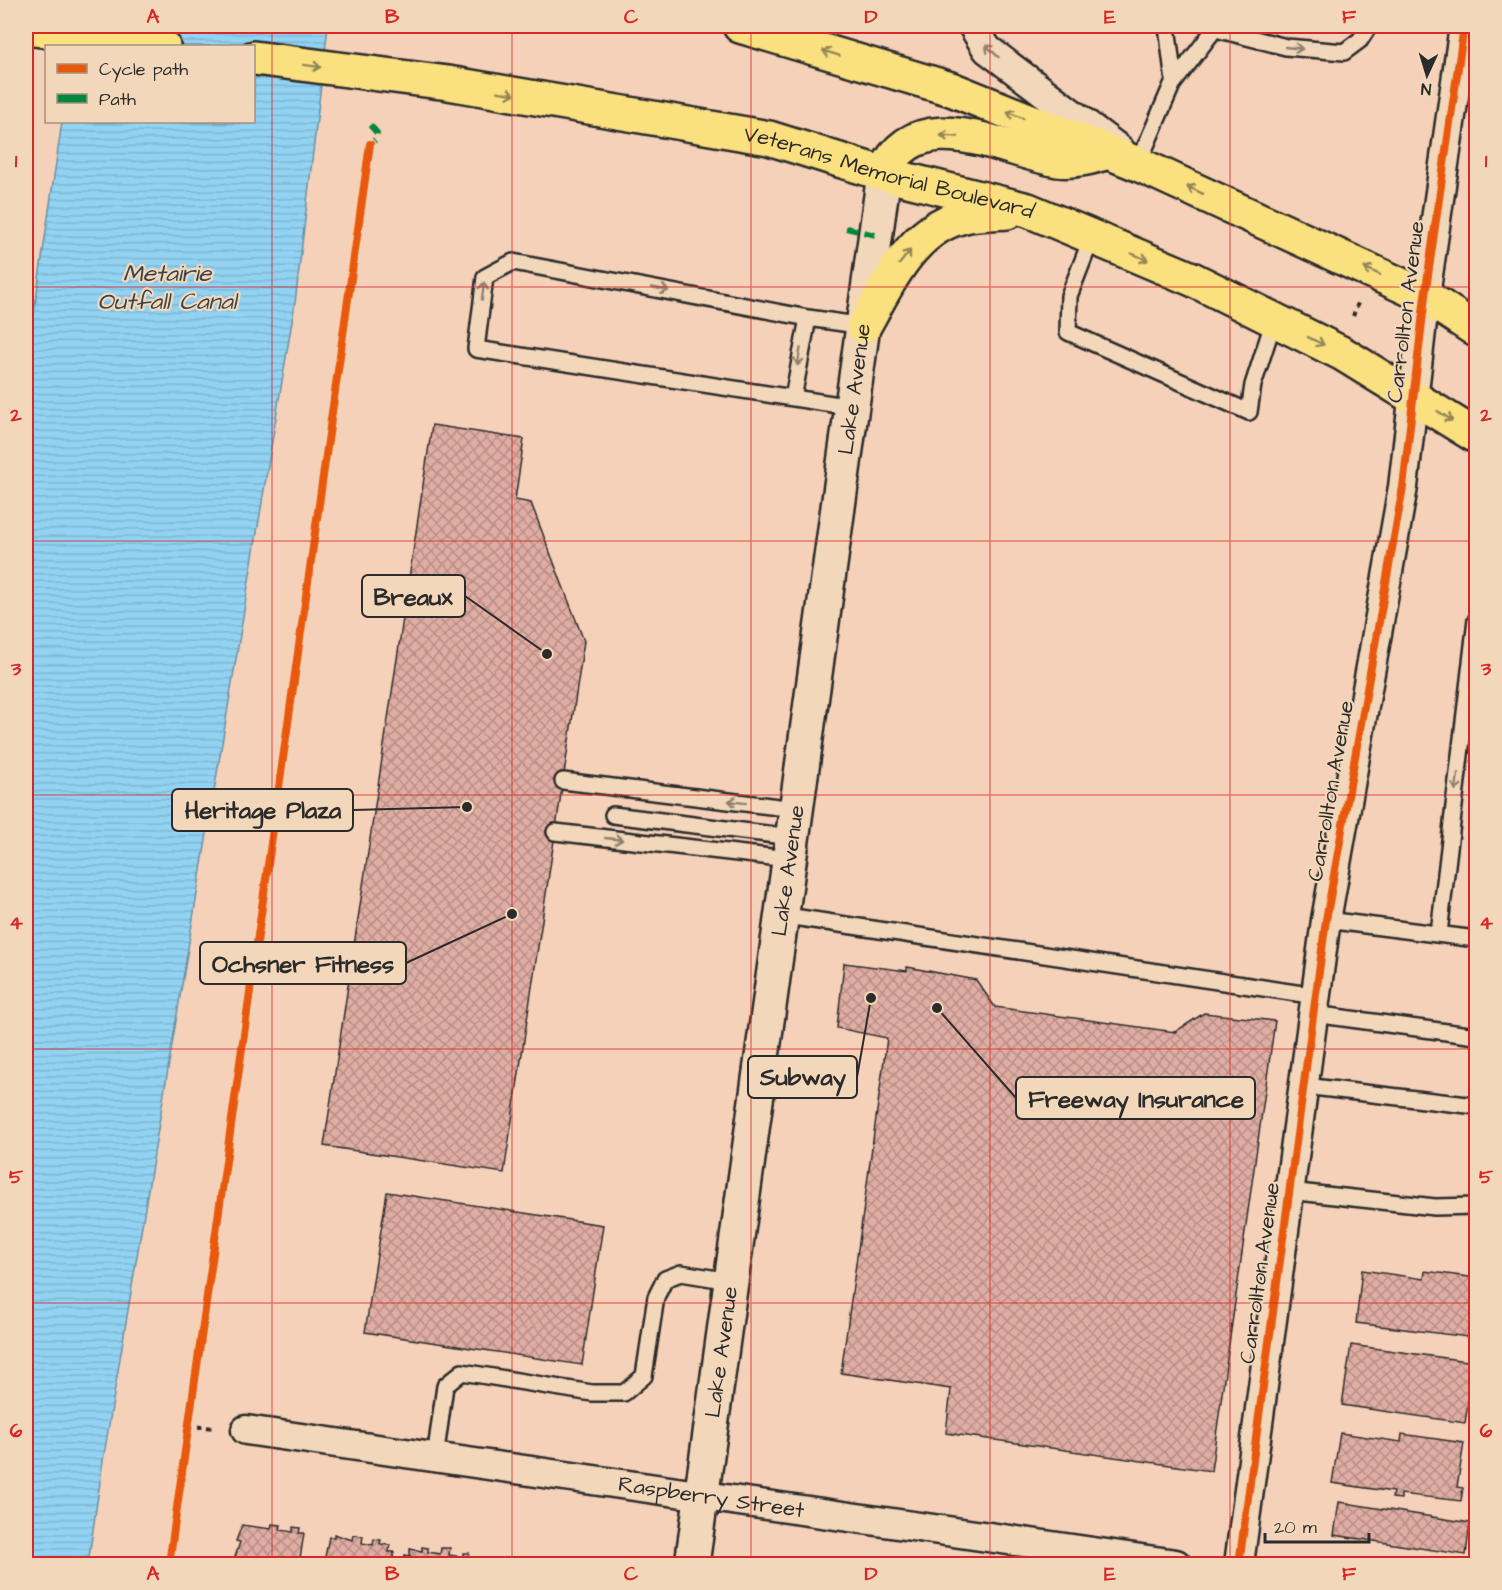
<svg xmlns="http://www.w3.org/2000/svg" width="1502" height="1590" font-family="'Architects Daughter',sans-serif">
	<defs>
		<pattern id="water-rules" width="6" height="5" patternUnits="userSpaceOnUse" patternTransform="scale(1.5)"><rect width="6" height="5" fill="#92d3f3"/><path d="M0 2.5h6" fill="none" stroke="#7eb5d0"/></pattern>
		<pattern id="building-cross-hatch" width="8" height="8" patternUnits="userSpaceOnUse" patternTransform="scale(1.5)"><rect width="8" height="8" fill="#e0ada3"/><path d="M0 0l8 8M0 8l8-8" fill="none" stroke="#b68d85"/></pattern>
	</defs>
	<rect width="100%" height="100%" fill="#f6d1b9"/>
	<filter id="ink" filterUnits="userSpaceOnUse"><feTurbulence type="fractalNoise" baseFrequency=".0167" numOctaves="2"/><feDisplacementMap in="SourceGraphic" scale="12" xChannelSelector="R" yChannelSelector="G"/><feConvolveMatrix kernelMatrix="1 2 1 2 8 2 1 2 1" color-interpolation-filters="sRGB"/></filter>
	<g filter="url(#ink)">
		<path fill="url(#water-rules)" stroke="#6990a3" stroke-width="1.5" d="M76,26H328L295,303L103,1461L88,1564H26V367L62,122H254V46H73Z"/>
		<path fill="url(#building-cross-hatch)" stroke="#2b2b2b" stroke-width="1.5" d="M432,425L524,439L515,500L531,503L584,641L504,1173L324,1146Z
			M844,963L907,971V967L976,980L995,1007L1175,1032L1204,1013L1275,1021L1211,1471L946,1433L951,1389L841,1373L887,1038L837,1028Z
			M387,1192L603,1225L582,1365L365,1332Z
			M1362,1270L1424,1279L1425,1271L1476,1278V1338L1356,1323Z
			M1351,1345L1474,1362L1465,1423L1342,1405Z
			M1340,1433L1401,1442L1402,1434L1464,1443L1457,1487L1463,1488L1461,1501L1401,1494V1499L1392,1498L1393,1492L1332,1483Z
			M1339,1502L1470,1523L1466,1555L1334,1535Z
			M272,1524L281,1525L280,1530L293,1532V1527L300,1528L299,1533H304L300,1559L304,1560L303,1564H236L235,1557L240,1542L236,1541L242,1525L271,1529Z
			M334,1534L352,1540L353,1535L363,1536L362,1543L373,1545L374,1539L381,1540L380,1544L390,1545L389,1552H394L392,1564H321L324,1562L329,1537H334Z
			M422,1547L428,1548V1552L440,1554L441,1548H450L449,1555L463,1557V1553H469L468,1558H472L471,1564H404L405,1555L410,1556V1549L422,1551Z
			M506,1558L513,1559L511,1563L525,1564V1559L534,1560L533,1564H500V1561L506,1562Z"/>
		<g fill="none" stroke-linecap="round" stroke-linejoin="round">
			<defs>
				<path id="lane" d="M1167,26L1174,82
					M1216,29L1286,47L1344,52L1360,40L1369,26
					M1138,164L1172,85L1217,26
					M1092,237L1069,296L1068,332L1249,412L1253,385L1274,320
					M793,398L808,318
					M852,407L476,349L485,277L513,262L808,318L864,326
					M563,781L795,809
					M613,815L791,837
					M555,832L788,859
					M780,915L1316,996
					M1326,920L1476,939
					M1439,933L1476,620
					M1314,1014L1476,1036
					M1304,1086L1476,1106
					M1289,1191L1435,1207L1476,1206
					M435,1458L445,1386L462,1372L592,1393H624L644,1376L656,1297L665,1279L681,1273L730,1281"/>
				<g id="street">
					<path d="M973,26L987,49L1120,150"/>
					<path id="s1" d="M246,1430L1176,1564"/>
					<path d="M1239,1564L1326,920L1403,487L1425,296L1464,26"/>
				</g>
				<g id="secondary">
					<path id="s2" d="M692,1564L884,174"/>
				</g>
				<g id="primary">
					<path d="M740,26L951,89L1138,164L1425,296L1476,330"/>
					<path d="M26,28L163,46"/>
					<path id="s3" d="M254,58L448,83L769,138L884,174L1028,210L1192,279L1343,354L1476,436"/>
					<path d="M884,174C916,100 1002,150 1058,160C1075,162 1092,157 1108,152"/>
					<path d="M864,326C890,281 913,225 969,215C981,213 994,213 1007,212"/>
				</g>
			</defs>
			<use href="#lane" stroke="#2b2b2b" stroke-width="20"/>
			<use href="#street" stroke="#2b2b2b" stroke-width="33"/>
			<use href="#secondary" stroke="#2b2b2b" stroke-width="38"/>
			<use href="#primary" stroke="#2b2b2b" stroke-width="38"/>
			<path stroke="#2b2b2b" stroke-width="4" stroke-dasharray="4.5 4.5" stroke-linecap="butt" d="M1353,316L1358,303
				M189,1426L216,1428"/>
			<use href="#lane" stroke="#f3d7ba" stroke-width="15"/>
			<use href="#street" stroke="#f3d7ba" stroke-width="28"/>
			<use href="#secondary" stroke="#f3d7ba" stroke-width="33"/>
			<use href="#primary" stroke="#fbe080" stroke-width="33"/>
			<path stroke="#00873e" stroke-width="6" stroke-dasharray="12 6" stroke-linecap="butt" d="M370,125L377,133L376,139L370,144
				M846,228L876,235"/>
			<defs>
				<path id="cycleway" d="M169,1564L370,144
					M1239,1564L1326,920L1403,487L1425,296L1464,26"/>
			</defs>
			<use href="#cycleway" stroke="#f3d7ba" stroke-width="11"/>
			<use href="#cycleway" stroke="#e8590c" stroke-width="8"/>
		</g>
		<defs><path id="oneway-shaft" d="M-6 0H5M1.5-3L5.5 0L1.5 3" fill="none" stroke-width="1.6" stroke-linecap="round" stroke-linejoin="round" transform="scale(1.5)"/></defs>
		<g stroke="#8f8172">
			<use href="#oneway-shaft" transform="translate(1294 48) rotate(6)"/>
			<use href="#oneway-shaft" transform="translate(992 51) rotate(-137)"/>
			<use href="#oneway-shaft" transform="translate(660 289) rotate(11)"/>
			<use href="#oneway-shaft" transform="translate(483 291) rotate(-83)"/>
			<use href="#oneway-shaft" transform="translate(799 357) rotate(100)"/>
			<use href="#oneway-shaft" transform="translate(1457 782) rotate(97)"/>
			<use href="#oneway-shaft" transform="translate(737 802) rotate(-173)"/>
			<use href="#oneway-shaft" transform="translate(614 839) rotate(6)"/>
		</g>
		<g stroke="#938656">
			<use href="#oneway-shaft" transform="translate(831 53) rotate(-163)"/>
			<use href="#oneway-shaft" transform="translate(312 66) rotate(7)"/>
			<use href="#oneway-shaft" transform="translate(506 93) rotate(9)"/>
			<use href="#oneway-shaft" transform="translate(1015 115) rotate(-158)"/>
			<use href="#oneway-shaft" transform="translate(949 136) rotate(-176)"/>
			<use href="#oneway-shaft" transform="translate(1195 190) rotate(-155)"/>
			<use href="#oneway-shaft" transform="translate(905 257) rotate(-52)"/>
			<use href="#oneway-shaft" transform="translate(1140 257) rotate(23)"/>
			<use href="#oneway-shaft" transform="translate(1372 271) rotate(-155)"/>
			<use href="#oneway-shaft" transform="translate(1316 341) rotate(26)"/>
			<use href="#oneway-shaft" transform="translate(1445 416) rotate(33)"/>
		</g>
	</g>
	<path fill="none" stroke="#d62828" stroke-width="1.5" stroke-opacity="0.55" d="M272,26V1564M512,26V1564M751,26V1564M990,26V1564M1230,26V1564M26,287H1476M26,541H1476M26,795H1476M26,1049H1476M26,1303H1476"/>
	<g text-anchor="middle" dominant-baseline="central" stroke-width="4.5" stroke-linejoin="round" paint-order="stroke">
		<g font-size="22" fill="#2b2b2b" stroke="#f3d7ba">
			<text stroke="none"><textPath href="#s3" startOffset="646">Veterans Memorial Boulevard</textPath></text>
			<text transform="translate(1406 312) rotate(-83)">Carrollton Avenue</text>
			<text stroke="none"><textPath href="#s2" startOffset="1186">Lake Avenue</textPath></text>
			<text transform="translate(1331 791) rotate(-80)">Carrollton Avenue</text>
			<text stroke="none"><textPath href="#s2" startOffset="700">Lake Avenue</textPath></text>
			<text transform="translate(1260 1273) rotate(-82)">Carrollton Avenue</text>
			<text stroke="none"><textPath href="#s2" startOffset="214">Lake Avenue</textPath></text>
			<text stroke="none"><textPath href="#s1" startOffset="470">Raspberry Street</textPath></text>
		</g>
		<g font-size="24" font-style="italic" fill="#3a4449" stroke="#f3d7ba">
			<text x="167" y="274">Metairie<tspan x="167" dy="28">Outfall Canal</tspan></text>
		</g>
	</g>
	<path fill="none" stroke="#2b2b2b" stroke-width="2" d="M547 654L465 596M467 807L353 810M512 914L406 963M871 998L857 1077M937 1008L1016 1098"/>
	<g fill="#2b2b2b" stroke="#f3d7ba" stroke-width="2">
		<circle cx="547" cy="654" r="6"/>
		<circle cx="467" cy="807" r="6"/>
		<circle cx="512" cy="914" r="6"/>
		<circle cx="871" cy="998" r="6"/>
		<circle cx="937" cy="1008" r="6"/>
	</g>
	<g fill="#f3d7ba" stroke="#2b2b2b" stroke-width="2">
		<rect x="362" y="575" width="103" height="42" rx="6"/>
		<rect x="172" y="789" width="181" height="42" rx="6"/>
		<rect x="200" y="942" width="206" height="42" rx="6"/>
		<rect x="748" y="1056" width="109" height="42" rx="6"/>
		<rect x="1016" y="1077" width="239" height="42" rx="6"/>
	</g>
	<g font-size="24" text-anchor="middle" font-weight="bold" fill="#2b2b2b">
		<text x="413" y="605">Breaux</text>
		<text x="263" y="818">Heritage Plaza</text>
		<text x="303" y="972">Ochsner Fitness</text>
		<text x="803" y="1085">Subway</text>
		<text x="1136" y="1107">Freeway Insurance</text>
	</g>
	<rect width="1502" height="1590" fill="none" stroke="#f3d7ba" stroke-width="66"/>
	<rect x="45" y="45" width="210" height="78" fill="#f3d7ba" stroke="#a39281" stroke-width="1.5"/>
	<rect x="57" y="64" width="30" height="9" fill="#e8590c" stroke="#a39281" stroke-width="1.5"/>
	<text x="99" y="75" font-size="18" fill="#2b2b2b">Cycle path</text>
	<rect x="57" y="94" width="30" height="9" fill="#00873e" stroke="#a39281" stroke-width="1.5"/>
	<text x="99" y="105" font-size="18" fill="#2b2b2b">Path</text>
	<g transform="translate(1427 75) rotate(184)" stroke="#f3d7ba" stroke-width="4.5" paint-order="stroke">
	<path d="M0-4.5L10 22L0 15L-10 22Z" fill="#2b2b2b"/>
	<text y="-9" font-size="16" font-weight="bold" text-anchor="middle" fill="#2b2b2b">N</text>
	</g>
	<path d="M1265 1533v9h104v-9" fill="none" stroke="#2b2b2b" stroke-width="3"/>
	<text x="1274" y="1533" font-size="18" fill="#2b2b2b" stroke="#f3d7ba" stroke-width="4.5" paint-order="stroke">20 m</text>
	<rect x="33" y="33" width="1436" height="1524" fill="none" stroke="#d62828" stroke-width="2"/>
	<g font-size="20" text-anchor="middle" font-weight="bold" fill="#d62828">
		<text x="153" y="23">A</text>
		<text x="392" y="23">B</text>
		<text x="631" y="23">C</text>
		<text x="871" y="23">D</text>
		<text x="1110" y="23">E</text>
		<text x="1349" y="23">F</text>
		<text x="16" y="167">1</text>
		<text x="1486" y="167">1</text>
		<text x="16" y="421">2</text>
		<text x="1486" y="421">2</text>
		<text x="16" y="675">3</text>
		<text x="1486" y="675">3</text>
		<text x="16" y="929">4</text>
		<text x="1486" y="929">4</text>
		<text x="16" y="1183">5</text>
		<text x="1486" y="1183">5</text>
		<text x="16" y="1437">6</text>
		<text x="1486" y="1437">6</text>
		<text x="153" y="1580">A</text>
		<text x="392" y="1580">B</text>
		<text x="631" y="1580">C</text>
		<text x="871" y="1580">D</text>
		<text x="1110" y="1580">E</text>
		<text x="1349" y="1580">F</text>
	</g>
</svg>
